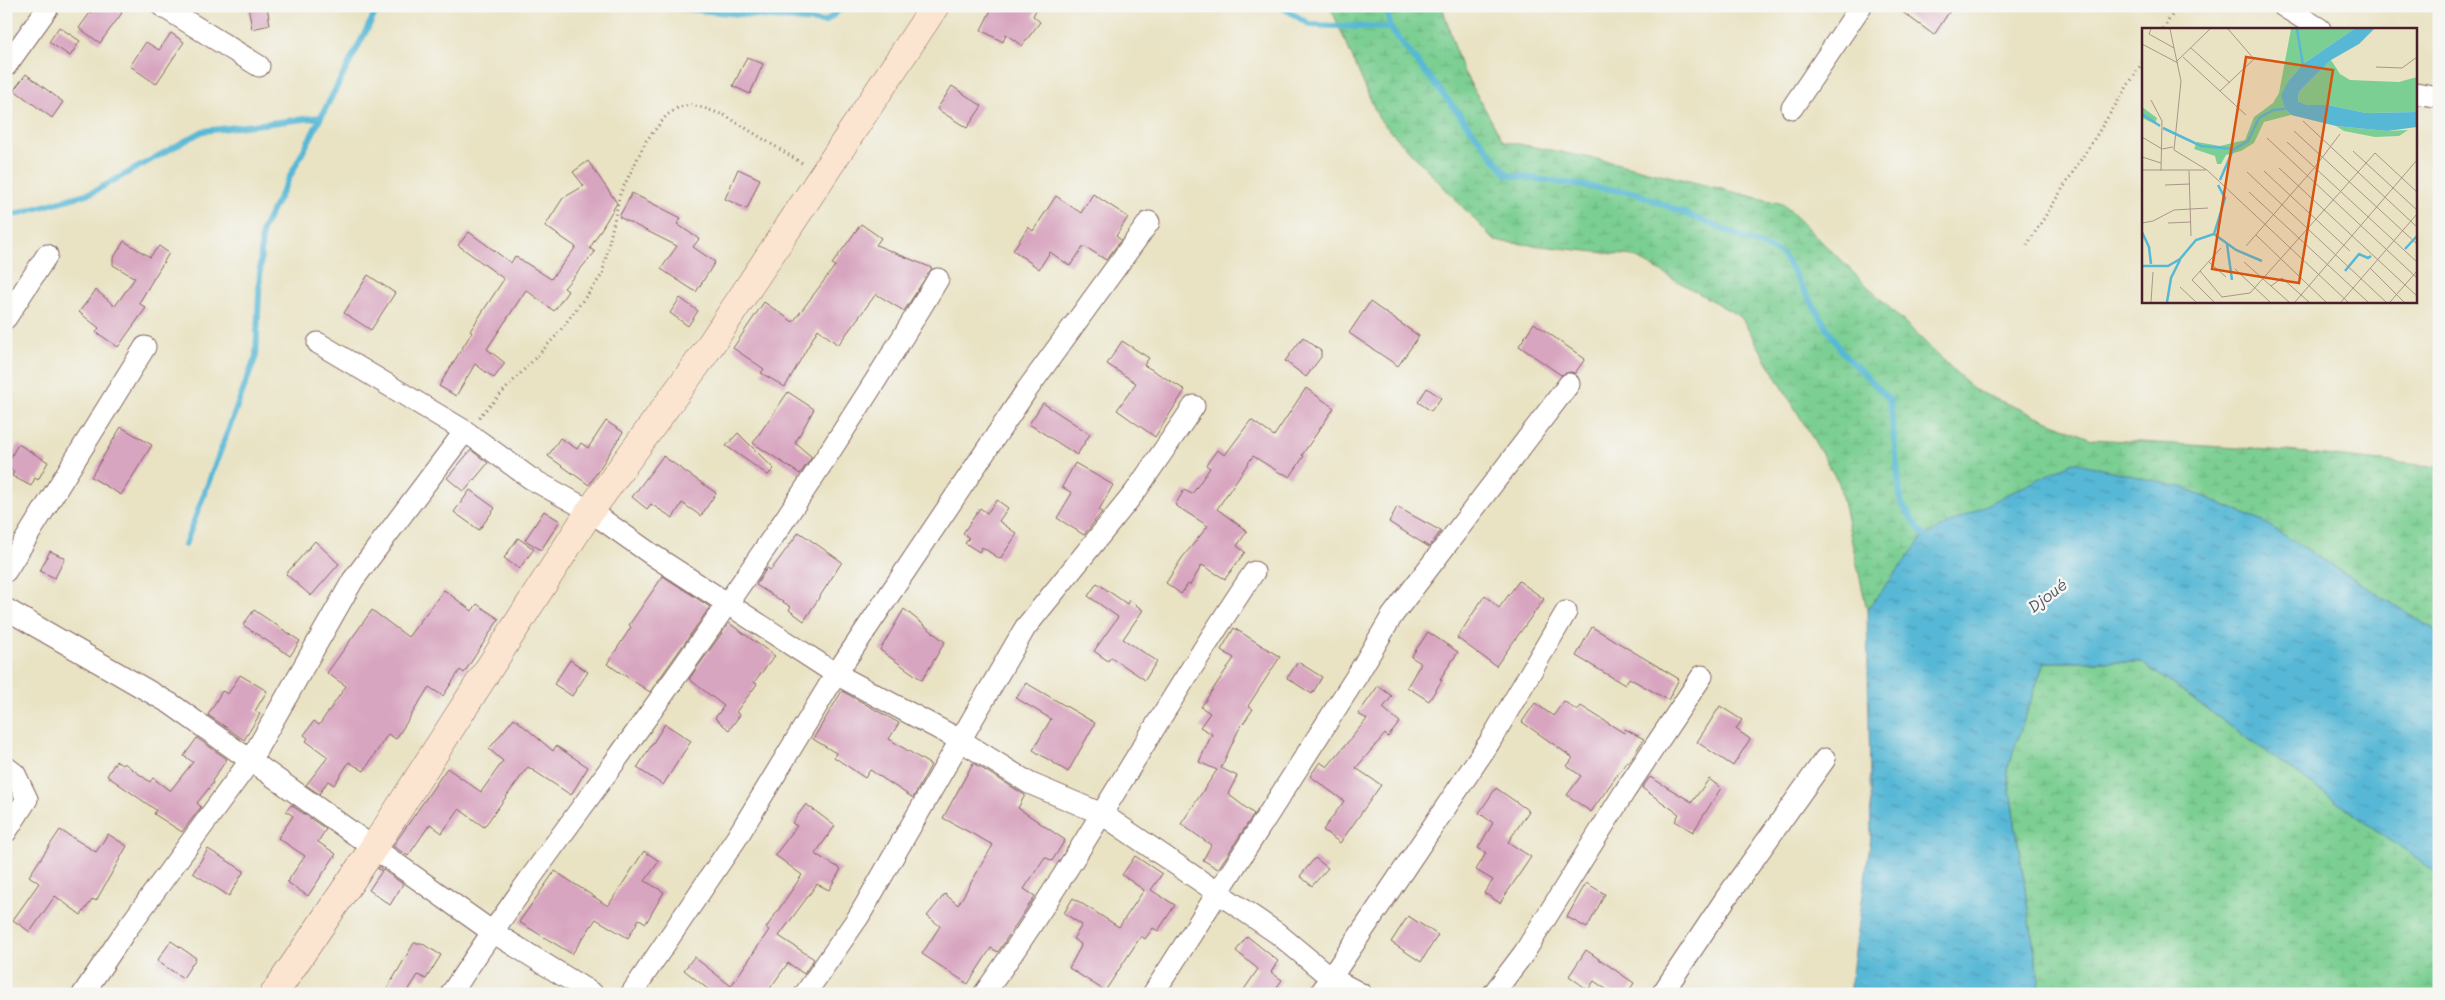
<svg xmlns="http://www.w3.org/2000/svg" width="2445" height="1000" font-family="Mali,sans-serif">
	<defs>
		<pattern id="wetland-marsh" width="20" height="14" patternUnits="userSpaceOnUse" patternTransform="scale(1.25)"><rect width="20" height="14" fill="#7bcf93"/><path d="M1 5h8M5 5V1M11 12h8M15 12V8" fill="none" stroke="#6cb17f"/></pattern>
		<pattern id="water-ripples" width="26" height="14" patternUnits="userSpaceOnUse" patternTransform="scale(1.25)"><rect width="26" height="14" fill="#57b8d6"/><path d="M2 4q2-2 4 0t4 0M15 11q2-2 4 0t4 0" fill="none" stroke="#4a95ae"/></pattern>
	</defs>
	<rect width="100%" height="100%" fill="#f6f6f2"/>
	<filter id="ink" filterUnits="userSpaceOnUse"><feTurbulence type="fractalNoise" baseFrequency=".02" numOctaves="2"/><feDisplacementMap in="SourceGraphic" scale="10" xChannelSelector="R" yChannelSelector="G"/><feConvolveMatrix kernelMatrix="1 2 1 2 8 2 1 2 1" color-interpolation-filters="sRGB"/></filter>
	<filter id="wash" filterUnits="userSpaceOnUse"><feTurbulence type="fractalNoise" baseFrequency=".0096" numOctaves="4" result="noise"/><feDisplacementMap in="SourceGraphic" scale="20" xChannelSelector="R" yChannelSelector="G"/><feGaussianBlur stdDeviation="1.12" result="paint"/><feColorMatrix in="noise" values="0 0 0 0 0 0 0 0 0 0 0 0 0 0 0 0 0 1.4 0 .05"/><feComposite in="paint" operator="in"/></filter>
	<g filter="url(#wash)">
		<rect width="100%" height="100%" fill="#e9e3c4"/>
		<path fill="url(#wetland-marsh)" stroke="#62775f" d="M1330,6H1442L1461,67L1503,141L1607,161L1783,204L1974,390L2092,439L2287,451L2439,467V633L2265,523L2185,488L1924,536L1867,610L1839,483L1741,317L1633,256L1495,241L1379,119Z
			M2044,662H2141L2439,875V994H2041L2007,770Z"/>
		<path fill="url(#water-ripples)" stroke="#506c80" d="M2073,462L2185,488L2265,523L2439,633V875L2141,662H2044L2007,770L2041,994H1849L1871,837L1867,610L1924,536Z"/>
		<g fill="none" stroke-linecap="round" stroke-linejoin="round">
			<path stroke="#57b8d6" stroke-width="6" d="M656,6L825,22L844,6
				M1280,6L1311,25L1390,28
				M1387,6L1390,28L1508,175L1636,193L1782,254L1842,352L1890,400L1901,503L1924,536
				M6,217L93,192L203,131L321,117
				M185,545L256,356L262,230L379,6"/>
		</g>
		<g id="blocks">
			<path fill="#d8a5c0" d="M95,6H113L122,13L100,43L79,28Z
				M248,6H267L270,25L252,29Z
				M993,6H1038L1033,16L1040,22L1022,46L1006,34L1003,42L981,30Z
				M1894,6H1953L1934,35Z
				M59,27L80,41L70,56L49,42Z
				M171,33L184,42L156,84L130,66L146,42L159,50Z
				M747,57L763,64L750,94L733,86Z
				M26,74L63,102L52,118L14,90Z
				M952,86L982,106L967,128L937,109Z
				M588,161L617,203L590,248L595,252L564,288L568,291L554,311L526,290L487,349L505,363L494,378L475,364L456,396L439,386L472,332L470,331L504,279L458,245L469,232L511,263L515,256L551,279L576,247L545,226L563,198L584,186L573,172Z
				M738,169L760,179L747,209L725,199Z
				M632,193L681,218L677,224L699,239L693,247L715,262L696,292L661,269L677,246L619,217Z
				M1093,194L1128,217L1116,236L1121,240L1106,260L1084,246L1070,266L1050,252L1039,269L1013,250L1028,227L1033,231L1056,196L1081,213Z
				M861,224L881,238L876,245L932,268L904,311L876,294L838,345L818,329L785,387L761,373L764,369L733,348L764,302L793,322L835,266L832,264Z
				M124,241L150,257L159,246L169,253L139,303L146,308L118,347L96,332L99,328L79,312L96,290L115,306L135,278L113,265V259Z
				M368,275L395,293L371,330L344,313Z
				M680,298L698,311L688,326L670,313Z
				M1370,302L1419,336L1398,366L1349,333Z
				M1534,323L1585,359L1575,373L1570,372L1561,375L1519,346Z
				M1303,337L1321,351V357L1306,377L1285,361Z
				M1122,341L1149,358L1144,365L1185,390L1155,437L1117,410L1136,383L1107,364Z
				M1306,388L1334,408L1302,455L1304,456L1290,477L1283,473L1282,474L1253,456L1217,509L1247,531L1237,546L1245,552L1225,579L1202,565L1190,585L1188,584L1181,594L1166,583L1182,558L1208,526L1175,505L1184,490L1192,494L1210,468L1206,465L1217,450L1225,455L1251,420L1274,436Z
				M1427,388L1441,398L1431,411L1418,402Z
				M788,392L814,409L795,443L812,457L800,474L753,443Z
				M1043,403L1090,434L1077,455L1029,424Z
				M606,421L623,432L589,485L548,456L560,438L577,449L581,443L588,448Z
				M121,427L152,445L121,495L91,477Z
				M738,433L774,469L768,475L726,446Z
				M18,444L48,462L38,480L35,478L31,486L12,476L14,471L6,466Z
				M471,450L488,463L464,492L447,478Z
				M663,456L716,493L701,516L682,503L673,518L651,504L647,509L632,497Z
				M1075,463L1113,485L1099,510L1102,512L1084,535L1057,518L1072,493L1062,487Z
				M470,490L495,508L479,530L454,512Z
				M997,500L1008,508L999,521L1017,534L1000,559L982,547L979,552L965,543L969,538L963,533L980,508L987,513Z
				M1397,507L1441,531L1429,547L1389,522Z
				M544,511L560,521L541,550L525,540Z
				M799,532L842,562L804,621L789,610L791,607L756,585L767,568L771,570Z
				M518,538L534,549L519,569L504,558Z
				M315,541L339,564L311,596L286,574Z
				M50,551L65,558L55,578L40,571Z
				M663,576L710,607L650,692L607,664L631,627L629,625Z
				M1519,581L1544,599L1496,666L1457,638L1485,595L1499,608Z
				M1097,583L1127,604L1129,600L1143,610L1123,639L1157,661L1145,680L1111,657L1108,661L1094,651L1118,617L1088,596Z
				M444,590L472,611L477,604L499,619L464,673L460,670L443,696L429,687L396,739L388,734L364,771L349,762L334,785L328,781L319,794L306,785L328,757L306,741L308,738L304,735L314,721L319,725L346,686L327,673L372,610L408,637Z
				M904,609L945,642L922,680L880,650Z
				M254,610L300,641L290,656L243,625Z
				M729,623L775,656L754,682L757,684L736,712L740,715L729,730L715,718L724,706L689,679Z
				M1592,627L1679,679L1668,700L1629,678L1625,685L1576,656Z
				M1234,628L1280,657L1248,706L1253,709L1238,731L1221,768L1237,776L1228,794L1254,814L1218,869L1203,860L1211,845L1181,824L1217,770L1199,762L1212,734L1200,727L1210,713L1201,707L1234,658L1221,650Z
				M1428,632L1458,652L1440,679L1442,680L1429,701L1407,687L1421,663L1411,657Z
				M570,660L588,672L572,696L554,684Z
				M1298,662L1322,677L1312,694L1287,678Z
				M240,675L267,691L255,711L260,714L244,740L208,715L222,691L228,694Z
				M1026,683L1095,723L1068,772L1033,750L1051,719L1016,698Z
				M1378,686L1392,696L1383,708L1400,722L1388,737L1385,734L1356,768L1381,785L1340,843L1323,830L1344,801L1310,776L1320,762L1327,767L1367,719L1358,714Z
				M842,691L899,723L889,739L931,765L913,798L870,770L865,778L834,757L836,753L813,739Z
				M1564,701L1577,711L1581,706L1624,733L1625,729L1644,739L1629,762L1627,761L1591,812L1567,795L1581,776L1567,766L1573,758L1522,722L1535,703L1553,716Z
				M1720,706L1742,720L1736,729L1750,739L1733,766L1697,742Z
				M514,718L553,751L556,746L588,767L571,795L528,767L484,827L459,809L442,833L430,824L408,856L393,846L447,768L481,792L503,761L489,749Z
				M665,724L691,741L663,785L637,768Z
				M197,738L227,759L212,781L213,783L197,803L201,807L182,832L154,814L156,810L107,776L116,761L122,765L124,763L150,782L153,778L170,791L193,762L184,756Z
				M973,763L1025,795L1018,808L1065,840L1052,861L1045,857L1024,889L1035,896L1033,899L998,952L991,948L968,984L922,954L940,926L927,916L945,894L958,905L993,845L943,818Z
				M1650,777L1692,802L1709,779L1721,788L1693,832L1675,821L1679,814L1642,788Z
				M1496,788L1529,811L1508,842L1531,857L1500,903L1484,893L1493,880L1476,870L1486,853L1478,848L1493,823L1479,813Z
				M806,804L835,826L815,854L841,869L829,890L817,884L779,936L814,959L804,974L788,963L766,994H714L684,970L694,957L731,986L769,930L766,928L802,875L775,855L797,826L792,823Z
				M291,805L326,829L318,842L336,854L308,896L287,882L305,856L278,838L293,816L286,811Z
				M60,830L96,852L108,834L127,846L96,901L93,899L81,915L55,896L30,932L13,920L39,883L29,876Z
				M208,849L244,871L229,896L193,873Z
				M644,851L659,861L645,881L664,892L646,923L639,919L628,938L596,919L572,954L519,922L555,871L608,906Z
				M1135,856L1162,874L1151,890L1175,905L1158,931L1153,928L1145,939L1141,936L1105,991L1069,968L1080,948L1081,944L1073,939L1082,925L1064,913L1073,898L1119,927L1144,890L1122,875Z
				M1315,858L1328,868L1312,886L1300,876Z
				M379,867L403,884L390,905L369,890L382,871L378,869Z
				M1586,883L1605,894L1587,928L1567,917Z
				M1408,916L1438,935L1421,962L1391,942Z
				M1247,936L1278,961L1271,972L1282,980L1272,994H1241L1258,969L1236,951Z
				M171,941L196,958L183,978L157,961Z
				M414,943H421L441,955L426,979L418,975L406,994H384Z
				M1586,950L1634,983L1627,994H1613L1594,981L1588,990L1569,976Z"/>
		</g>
	</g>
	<g filter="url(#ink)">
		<use href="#blocks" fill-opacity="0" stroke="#826461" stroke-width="1"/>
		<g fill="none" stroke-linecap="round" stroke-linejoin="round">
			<defs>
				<path id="street" d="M162,6L259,66
					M2283,6L2320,29
					M6,66L49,6
					M2416,93L2439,97
					M1792,108L1861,6
					M6,318L47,255
					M318,343L465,431L530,478L590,511L651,554L836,674L960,740L1029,783L1102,814L1277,933L1331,978L1361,994
					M6,571L145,347
					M6,609L171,704L491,931L593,994
					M6,767L15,774L27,799L6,832
					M83,994L124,933L250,761L353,580L465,431
					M451,994C511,901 578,814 642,724C746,580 847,431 938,279
					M631,994L736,839L836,674L1026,391L1149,222
					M805,994L859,916L1025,628L1135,492L1194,406
					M984,994C1081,858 1160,710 1254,572
					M1153,994L1358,674L1392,616L1569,384
					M1320,994L1489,743L1566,612
					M1493,994L1524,953L1625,791L1702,676
					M1662,994L1726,898L1825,759"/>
				<path id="secondary" d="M274,994L374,847L590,511L703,356L935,6"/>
			</defs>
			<use href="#street" stroke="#826461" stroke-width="23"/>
			<use href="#secondary" stroke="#826461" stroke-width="29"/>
			<path stroke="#826461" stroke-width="3" stroke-dasharray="1 4" stroke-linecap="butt" d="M2163,29L2178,6
				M2027,245L2144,60
				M479,417L556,336L602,275L620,194L646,141L667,115L679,107L691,105L707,109L726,116L802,163"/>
			<use href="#street" stroke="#fff" stroke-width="21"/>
			<use href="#secondary" stroke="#fce5d0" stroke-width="28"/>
		</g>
	</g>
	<g text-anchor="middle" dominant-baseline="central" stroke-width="5" stroke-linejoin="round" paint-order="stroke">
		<g font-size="16" font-style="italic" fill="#4f5567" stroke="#f6f6f2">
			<text transform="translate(2047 595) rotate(-37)">Djoué</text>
		</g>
	</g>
	<g transform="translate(2142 28)">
		<rect width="275" height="275" fill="#e9e3c4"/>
		<path d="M149,1H212L161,36L147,52L143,81L149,87L122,94L112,115L99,123L84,127L79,136H75L73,128L52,121L55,114L78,118L103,112L112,89L131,75L137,65ZM189,32L198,46L208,52L257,54L275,49V84L224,85L186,77H165L156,73L157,64ZM0,79L15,90L13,96L0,90ZM194,98L245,103L266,102L257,108L233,109L202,103Z" fill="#7bcf93"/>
		<path d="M212,1H232L217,16L189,32L157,64L156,73L165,77H186L224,85L275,84V99L245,103L194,98L149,87L143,81L139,67L147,52L161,36Z" fill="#57b8d6"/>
		<path fill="none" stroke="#57b8d6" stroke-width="2.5" d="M155,1L161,37M0,86L18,98M21,100L59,118L92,121L106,113L117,90L131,82L143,81M78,152L91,122M0,204L7,219L9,236M72,206L94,222L120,233M85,216L90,252M263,221L275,208M0,238H26L38,231L54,212L72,206L83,170L76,157M203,243L217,226L226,230L229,228M25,274L29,250L38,232"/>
		<path fill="none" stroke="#a99587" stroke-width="1" d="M9,1L7,6L32,20M28,1L39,53L32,122L65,142L206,274M0,16L36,35M49,20L88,55M41,29L104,87M35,33L68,1M234,39L260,40L275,29M78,63L112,31L86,1M9,72L20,93L19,143M161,93L275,199M152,103L275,216M0,109L20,121L31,119M125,110L275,250M145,114L275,234M211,123L275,182M0,129L19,135M137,140L275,268M0,142H64M47,143L49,208M122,143L208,223M105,144L244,274M23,157L48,156M107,164L226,274M0,195L11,193L32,182L66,180M26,195L49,194M114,207L184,274M104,218L173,139L198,106M67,234L84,249M102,234L147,274M228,240L262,274M93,241L128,274M58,243L80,269L108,265L233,125L275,164M129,258L140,250L167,274M38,259L54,274M9,274L11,244M72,274L50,252L79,220M153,274L275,132M199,274L275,186M248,274L275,243"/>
		<path fill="#d8530f" fill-opacity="0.15" stroke="#d8530f" stroke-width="2.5" d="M104,29L191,42L157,255L70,241Z"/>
		<rect width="275" height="275" fill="none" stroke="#4a1f2b" stroke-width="2.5"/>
	</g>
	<rect width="2445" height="1000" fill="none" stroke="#f6f6f2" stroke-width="25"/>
</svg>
